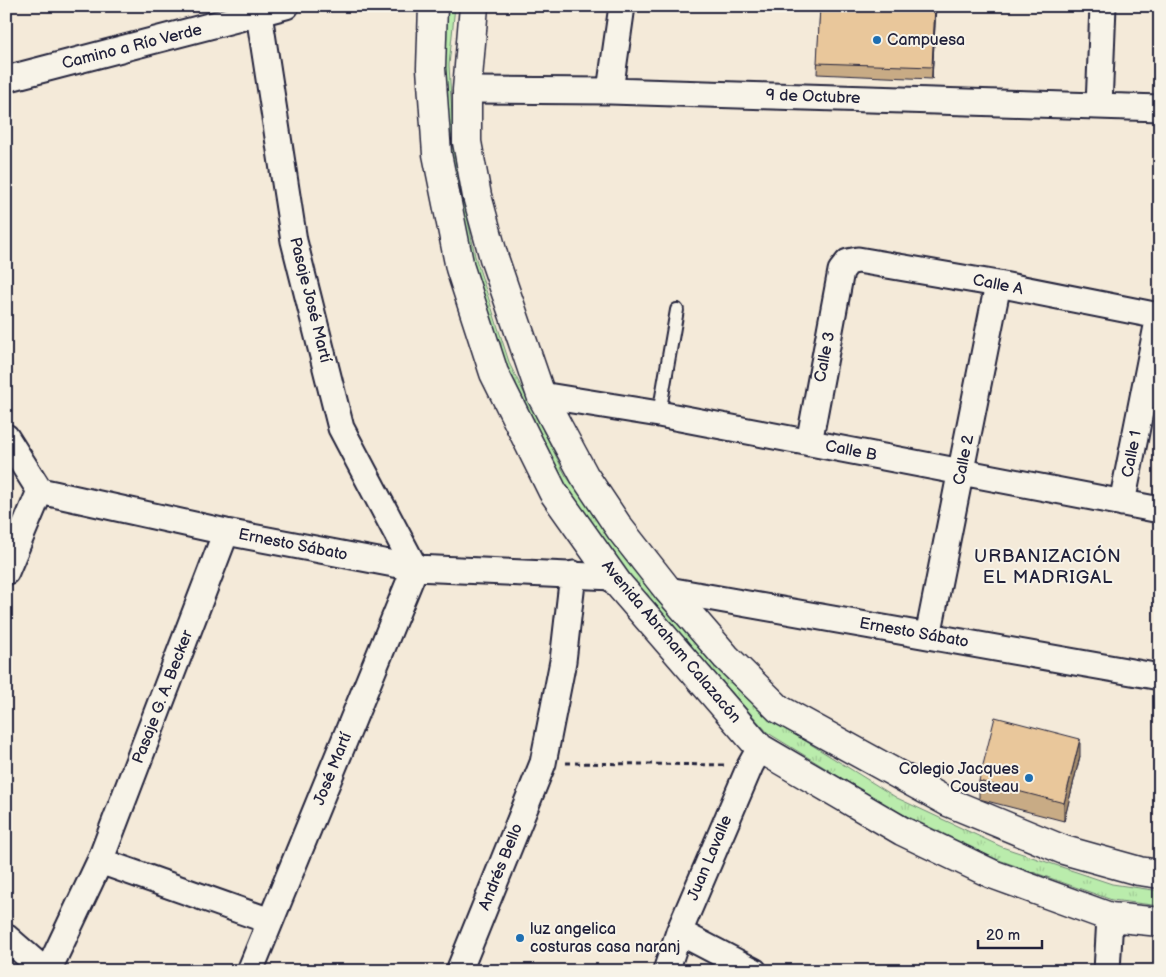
<svg xmlns="http://www.w3.org/2000/svg" width="1166" height="977" font-family="'Balsamiq Sans',sans-serif">
	<defs>
		<pattern id="grass-tufts" width="24" height="20" patternUnits="userSpaceOnUse" patternTransform="scale(1.25)"><rect width="24" height="20" fill="#baecac"/><path d="M3 7l-1-3M5 7V3M7 7l1-3M15 17l-1-3M17 17v-4M19 17l1-3" fill="none" stroke="#a0ca95"/></pattern>
	</defs>
	<rect width="100%" height="100%" fill="#f4ead9"/>
	<filter id="ink" filterUnits="userSpaceOnUse"><feTurbulence type="fractalNoise" baseFrequency=".02" numOctaves="2"/><feDisplacementMap in="SourceGraphic" scale="10" xChannelSelector="R" yChannelSelector="G"/><feConvolveMatrix kernelMatrix="1 2 1 2 8 2 1 2 1" color-interpolation-filters="sRGB"/></filter>
	<g filter="url(#ink)">
		<path fill="url(#grass-tufts)" stroke="#6e8774" d="M441,6H455L449,65L454,150L475,256L510,365L566,476L627,555L775,722L897,798L1002,847L1112,884L1160,891V906L1112,900L996,859L892,809L768,733L617,564L555,485L497,369L440,152Z"/>
		<g fill="none" stroke-linecap="round" stroke-linejoin="round">
			<defs>
				<path id="service" d="M659,414L677,310"/>
				<path id="minor" d="M6,79L286,6
					M467,90L610,91L1160,108
					M610,91L622,6
					M1099,106L1103,6
					M541,395L659,414L1160,510
					M6,437L40,491L226,532L415,568L613,577
					M809,443L841,271L848,262L858,260L998,284L1159,316
					M1122,503L1159,316
					M6,572L40,491
					M668,590L1160,677
					M928,636L998,284
					M100,861L270,921
					M679,932L754,971
					M6,937L45,971
					M48,971L100,861L226,532
					M250,971L415,568L341,428L294,241L259,14
					M459,971L543,763L563,661L573,574
					M666,971L679,932L750,766L760,748
					M1107,971L1110,917"/>
				<path id="secondary" d="M433,6L431,68L437,154L460,268L494,373L553,492L619,585L760,748L902,831L992,874L1110,917L1160,922
					M474,6L467,90V142L477,196L494,258L541,395L584,475L620,529L668,590L726,657L779,709L948,802L1064,850L1139,871L1160,874"/>
			</defs>
			<use href="#service" stroke="#22223b" stroke-width="16"/>
			<use href="#minor" stroke="#22223b" stroke-width="29"/>
			<use href="#secondary" stroke="#22223b" stroke-width="31"/>
			<path stroke="#22223b" stroke-width="3" stroke-dasharray="5 4" stroke-linecap="butt" d="M566,763L725,765"/>
			<use href="#service" stroke="#f7f3e8" stroke-width="12"/>
			<use href="#minor" stroke="#f7f3e8" stroke-width="25"/>
			<use href="#secondary" stroke="#f7f3e8" stroke-width="28"/>
		</g>
		<path fill="#c8ab85" stroke="#22223b" d="M820,6H936L932,79L817,74Z
			M1080,756L1064,821L979,799V781Z"/>
		<path fill="#a38b6c" stroke="#22223b" d="M935,6H936L932,79V67Z
			M1080,739V756L1064,821V803Z"/>
		<path fill="#e9c79b" stroke="#22223b" d="M820,6H935L932,67L817,63Z
			M995,717L1080,739L1064,803L979,781Z"/>
	</g>
	<g fill="#1f6fb2" stroke="#f7f3e8" stroke-width="2">
		<circle cx="877" cy="40" r="5"/>
		<circle cx="1029" cy="778" r="5"/>
		<circle cx="520" cy="938" r="5"/>
	</g>
	<g text-anchor="middle" dominant-baseline="central" stroke-width="4" stroke-linejoin="round" paint-order="stroke">
		<g font-size="16" fill="#22223b" stroke="#f7f3e8" text-anchor="start">
			<text x="887" y="40">Campuesa</text>
			<text x="1019" y="769" text-anchor="end">Colegio Jacques<tspan x="1019" dy="18">Cousteau</tspan></text>
			<text x="530" y="929">luz angelica<tspan x="530" dy="18">costuras casa naranj</tspan></text>
		</g>
		<g font-size="16" fill="#22223b" stroke="#f7f3e8">
			<text transform="translate(132 47) rotate(-14)">Camino a Río Verde</text>
			<text transform="translate(813 97) rotate(2)">9 de Octubre</text>
			<text transform="translate(998 285) rotate(11)">Calle A</text>
			<text transform="translate(310 300) rotate(76)">Pasaje José Martí</text>
			<text transform="translate(825 357) rotate(-79)">Calle 3</text>
			<text transform="translate(851 451) rotate(11)">Calle B</text>
			<text transform="translate(1132 454) rotate(-79)">Calle 1</text>
			<text transform="translate(964 460) rotate(-79)">Calle 2</text>
			<text transform="translate(293 545) rotate(11)">Ernesto Sábato</text>
			<text transform="translate(914 633) rotate(10)">Ernesto Sábato</text>
			<text transform="translate(671 642) rotate(50)">Avenida Abraham Calazacón</text>
			<text transform="translate(163 697) rotate(-69)">Pasaje G. A. Becker</text>
			<text transform="translate(333 769) rotate(-68)">José Martí</text>
			<text transform="translate(710 858) rotate(-67)">Juan Lavalle</text>
			<text transform="translate(501 867) rotate(-68)">Andrés Bello</text>
		</g>
		<g font-size="18" letter-spacing="1" fill="#22223b" stroke="#f7f3e8">
			<text x="1048" y="556">URBANIZACIÓN<tspan x="1048" dy="21">EL MADRIGAL</tspan></text>
		</g>
	</g>
	<rect width="1166" height="977" fill="none" stroke="#f7f3e8" stroke-width="25"/>
	<rect x="12" y="12" width="1141" height="952" fill="none" stroke="#22223b" stroke-width="2" filter="url(#ink)"/>
	<path d="M978 940v8h64v-8" fill="none" stroke="#22223b" stroke-width="2.5"/>
	<text x="986" y="940" font-size="15" fill="#22223b" stroke="#f7f3e8" stroke-width="4" paint-order="stroke">20 m</text>
</svg>
